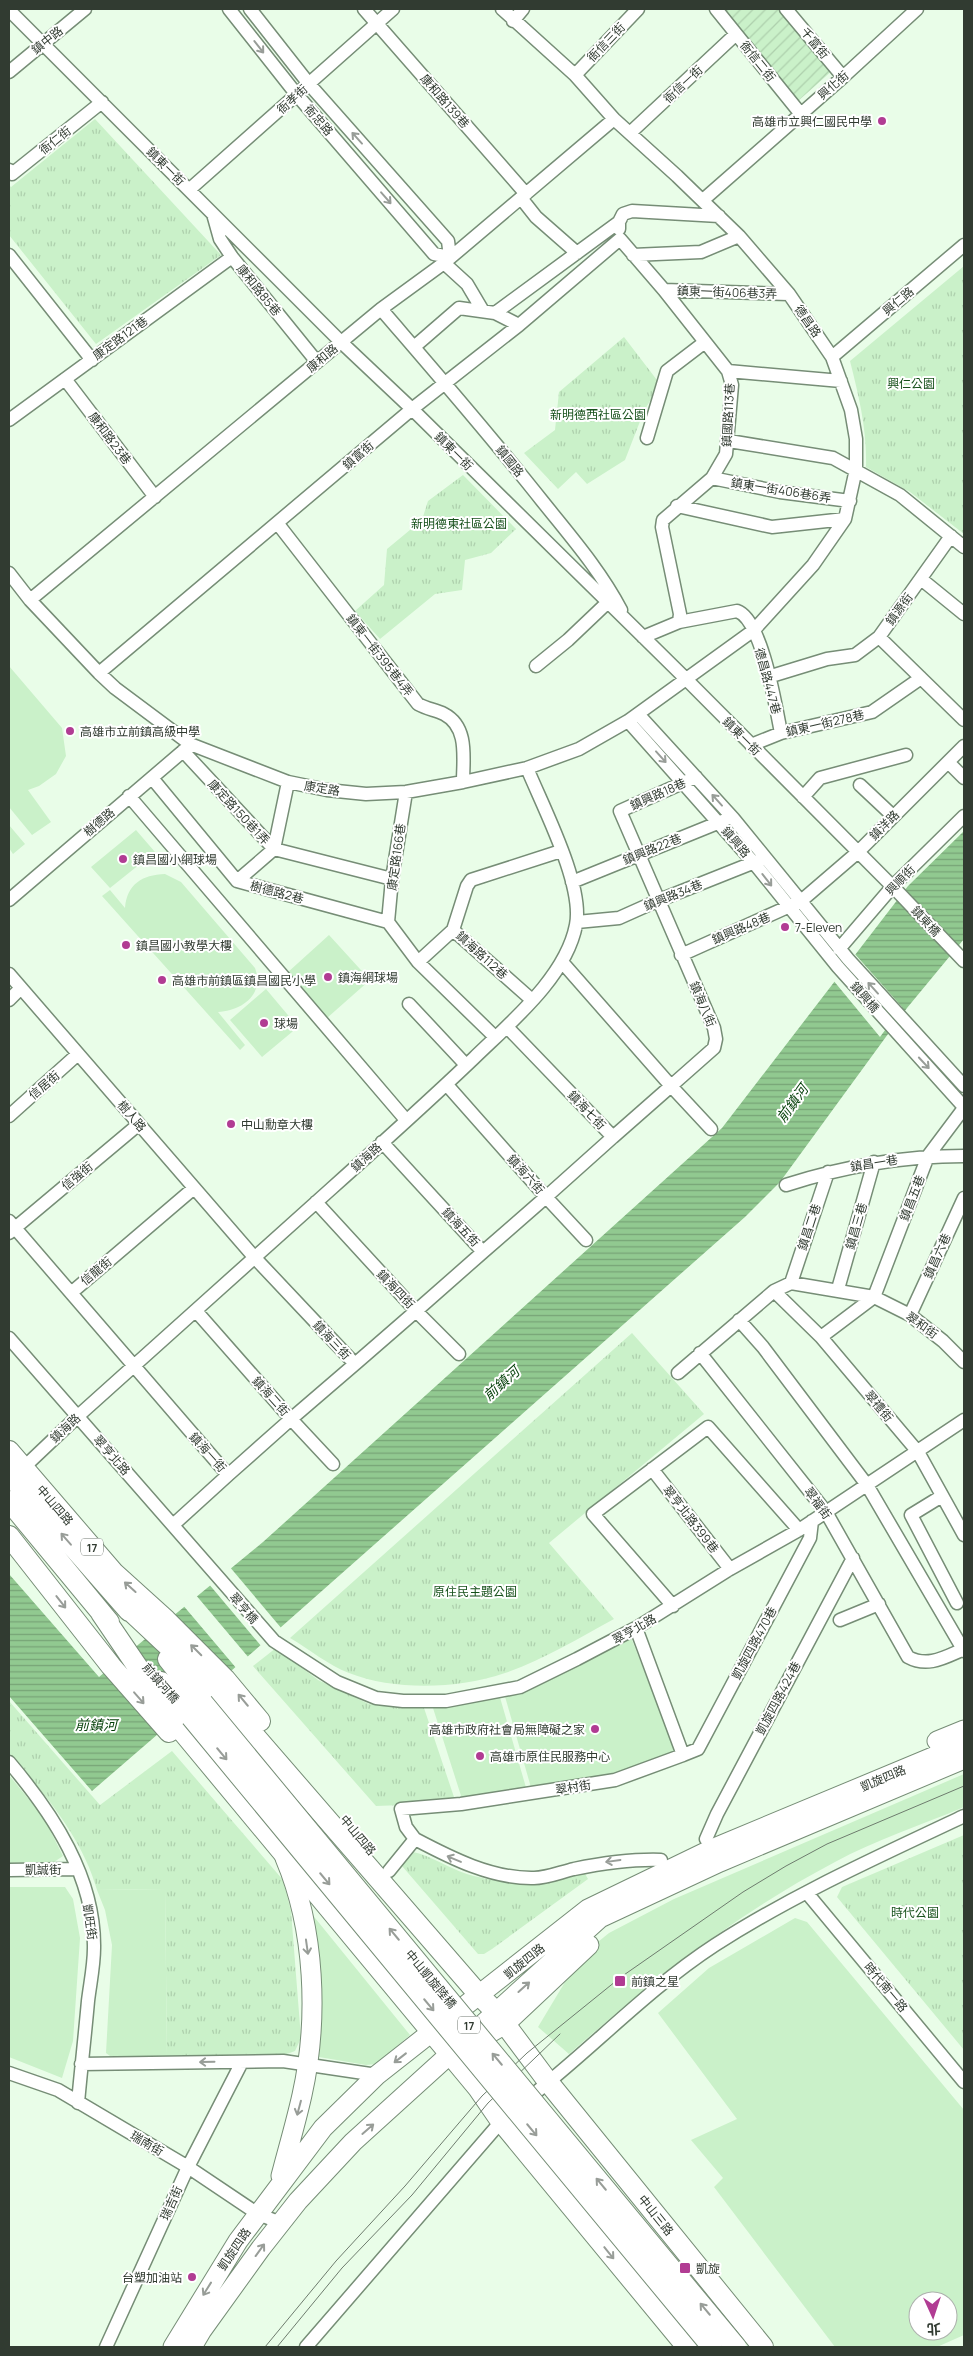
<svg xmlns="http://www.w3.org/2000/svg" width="973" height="2356" font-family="Manrope,'Noto Sans TC',sans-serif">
	<defs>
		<pattern id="park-tufts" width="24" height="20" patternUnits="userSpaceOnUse" patternTransform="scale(1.25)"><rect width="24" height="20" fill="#caf1c9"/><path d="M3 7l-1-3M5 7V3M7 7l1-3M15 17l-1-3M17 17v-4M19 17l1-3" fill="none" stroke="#aed0ad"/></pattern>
		<pattern id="garden-furrows" width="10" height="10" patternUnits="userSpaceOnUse" patternTransform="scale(1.25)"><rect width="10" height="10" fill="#caf1c9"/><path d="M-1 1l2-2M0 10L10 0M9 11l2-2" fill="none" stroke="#aed0ad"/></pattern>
		<pattern id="water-rules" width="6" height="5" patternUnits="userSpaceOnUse" patternTransform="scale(1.25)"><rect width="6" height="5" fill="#91c990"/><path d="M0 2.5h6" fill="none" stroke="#77a476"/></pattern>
	</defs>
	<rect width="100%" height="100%" fill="#e9fde8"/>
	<path fill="#caf1c9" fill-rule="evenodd" d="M9,666L62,728L66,756L56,774L39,786L28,790L51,822L32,835L9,807Z
		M9,825L25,844L13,854L9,848Z
		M136,830L155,852L110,888L91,867Z
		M165,874L181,882L255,968C265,995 241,1011 218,1012L245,1045L240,1050L102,896L110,890L125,908C127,884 142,875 165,874Z
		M329,935L370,980L327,1018L287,973Z
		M266,989L298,1027L262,1057L230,1020Z
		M630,1635L676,1751L614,1777L532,1791L504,1693Z
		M499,1694L527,1791L463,1802L433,1708L449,1707Z
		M964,1774V1807C922,1825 875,1840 835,1862C736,1914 653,1980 569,2054L538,2027L565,1982L593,1946L609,1933L674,1899Z
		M9,1775L44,1818L63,1856L54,1862L9,1863Z
		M9,1887H65L73,1899L80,1938L73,2041L62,2078L9,2057Z
		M165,1889L167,2056H110L106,2053L112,1945L105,1910L97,1890Z
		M311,1913L410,2035L376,2064L366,2065L319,2057L318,1963Z
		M795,1918L807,1922L964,2110V2335L937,2347H835L714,2187L723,2178L691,2140L737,2119L658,2013L709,1968ZM918,2301H948V2331H918Z"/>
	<path fill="url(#park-tufts)" d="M95,119L221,255L96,344L9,235V185L11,187Z
		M964,266V534L910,492L866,467C867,429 859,397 850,361Z
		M624,337L660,384L644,411L625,460L587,484L576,472L558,489L524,453L555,430L559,392Z
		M463,475L516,529L491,553L465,560L462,590L435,594L380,639L355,611L384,585L387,549L422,520L428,501Z
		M632,1333L704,1414L549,1543L614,1619C579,1638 543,1660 505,1673C458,1689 395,1691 349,1673C328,1665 309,1649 290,1638Z
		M276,1648L318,1680L369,1704L424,1708L456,1803L376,1806L253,1666Z
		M9,1701L100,1805L172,1751L283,1880L291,1911L301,2038L295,2051L287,2054L167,2056L165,1889L97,1890C82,1837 44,1793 9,1753Z
		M964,1835V2050L837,1897L842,1887Z
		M413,1852C432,1856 448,1868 467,1874C510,1887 541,1880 584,1872L588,1879L492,1949L484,1954H478L402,1866L404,1858Z"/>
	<path fill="url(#garden-furrows)" d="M722,9H782L833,70L798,101Z"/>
	<path fill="url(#water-rules)" d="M964,831V939L907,1008L780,1182L745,1217L246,1658L92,1791L9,1696V1574L99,1677L263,1542L722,1128L908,886Z"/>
	<path fill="#e9fde8" d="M854,953L902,1007L880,1037L833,980Z
		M229,1566L282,1629L262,1647L208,1583Z
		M195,1594L249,1658L237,1669L182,1604Z"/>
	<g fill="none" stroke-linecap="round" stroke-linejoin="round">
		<defs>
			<path id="street" d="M229,9L297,95L434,254L450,257L448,241L309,84L250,9
				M364,9L526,194
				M716,9L800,113
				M786,9L843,77
				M9,10L341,342L412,409L686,679L899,893L964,961
				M513,21L523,9
				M9,72L85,9
				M575,75L638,9
				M630,133L736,34
				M9,170L12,174L102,102
				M190,189L393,9
				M521,198L536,217L577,253
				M703,200L843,77L917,9
				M213,214L220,239L232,257L317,362
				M619,229V222L623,214L632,211L719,216
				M620,239L664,290L728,371L732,385L726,454L712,478L663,520L662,527L680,614L679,622L643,637
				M9,255L92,360
				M633,255L701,252L739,236
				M444,263L467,284L483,311
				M664,290L789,294
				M381,309C436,373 491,436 543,502C571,537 600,570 621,610
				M495,313L619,222
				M414,347L459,308L495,313L519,325
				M832,357L964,245
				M728,371L841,381
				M65,379L155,497
				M9,420L232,257
				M647,438L667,371L705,342
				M729,441L833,458L900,495L964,547
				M712,478L780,492L850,501
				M677,506L772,527L845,519
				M278,524L418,704C427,709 436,710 444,714C469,727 463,759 463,782
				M9,573L30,600L99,673L115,688L190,744L288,782L327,790L366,794L406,792L463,782L527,768L579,749L628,721L754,630L813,565L845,519L856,469V439L851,410L832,357L789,294L739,236L677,176L614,119L575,75L502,9
				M921,579L964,614
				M30,600L381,309L444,263L614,119
				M679,622L737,611C762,619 776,708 781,733
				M879,637L964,720
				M536,666L568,640L608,602
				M99,673L412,409L519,325L620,239
				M768,677L827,659L855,655L879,637L951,536
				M638,714L733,818L848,959L964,1086
				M628,721L754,863L838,967L964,1107
				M751,745L781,733L872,712L921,678
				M183,751L274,849L392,879
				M948,762L964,778
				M152,778L237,881L388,922
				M860,785L893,816
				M129,796L406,1120
				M803,797L820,778L906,755
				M237,881L274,849L288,782
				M572,882L725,820
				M9,900L189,746
				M388,922L418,962L495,1037
				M388,922L392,879L406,792
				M577,922L619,918L657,901L760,860
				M453,930L467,886L471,880L561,851
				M453,930L532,1000
				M839,949L893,886L964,816
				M681,955L801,901L858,852L964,746
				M418,962L453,930
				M562,962L671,1086L714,1048L716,1039L714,1028L620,811L696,777
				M9,974L255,1258L355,1364L416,1311L459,1354
				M9,1000L21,988
				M409,1004L466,1065
				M507,1027L613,1137L671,1086L711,1129
				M447,1085L546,1197L613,1137
				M9,1116L78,1054
				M382,1142L483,1252L546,1197L586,1240
				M786,1185C845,1166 903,1156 964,1156
				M316,1202L416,1311L483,1252
				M9,1221L228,1475L291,1419L333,1464
				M9,1233L139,1124
				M791,1283L828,1172
				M838,1289L874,1162
				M774,1291L821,1337L918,1452L964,1535
				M71,1293L194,1188
				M874,1297L928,1156L964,1108
				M196,1311L291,1419L355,1364
				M910,1315L964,1198
				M739,1320L763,1347L867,1485L964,1651
				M821,1337L874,1297
				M9,1338L274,1641L337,1682L376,1698L403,1701H446L520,1687L577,1659L636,1628L730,1569L799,1530L964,1420
				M700,1353L826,1512L908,1657C928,1668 945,1657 964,1649
				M678,1373L774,1291L791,1283L874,1297L910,1315L943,1341L964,1362
				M652,1469L730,1569
				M19,1472L78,1416C163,1340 247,1264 332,1188C380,1145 428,1102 474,1058C511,1022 566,977 576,925C584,885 543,807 527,768
				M942,1496L911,1515L957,1603
				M173,1525L228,1475
				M673,1606L593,1514L708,1427L799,1530
				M840,1620L879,1604
				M683,1755L698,1749L810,1538L812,1521
				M9,1762C53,1814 95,1877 94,1948C94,1966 90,1984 88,2001C85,2035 81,2069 78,2103
				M415,1839C451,1858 492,1879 534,1878C547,1878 561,1872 574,1869C604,1863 631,1859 661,1860
				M706,1839L717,1814L853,1558
				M9,1870L78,1869
				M389,1871L415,1839L406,1827L401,1809L461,1804L615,1780L683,1755L636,1628
				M807,1893L964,2082
				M81,2064L283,2061L377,2075
				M9,2073L58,2090L188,2167L258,2214L281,2223
				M525,2101C590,2051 646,1990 715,1945C794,1894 880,1856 964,1816
				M106,2347L188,2167L242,2062
				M306,2347L505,2117"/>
			<path id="secondary" d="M937,1741L964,1730
				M473,2043L505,2024L589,1945
				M281,2176C288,2149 296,2122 302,2095C319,2019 315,1929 285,1858
				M173,2347L238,2241L323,2128L377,2075L588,1909L712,1849L964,1744
				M192,2347L202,2330L261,2248L298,2201L353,2142L600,1918L720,1862L964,1759"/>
			<path id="primary" d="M9,1451L114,1573L166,1620L225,1679L260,1721
				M9,1474L129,1611
				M9,1501L109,1622
				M9,1536L111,1666L169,1732
				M121,1602L215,1690L480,1996L496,2012L549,2083L763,2347
				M101,1613L177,1725L478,2088L500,2120L687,2347
				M168,1659L203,1703
				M161,1682L191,1717"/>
		</defs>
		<use href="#street" stroke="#768d76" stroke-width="15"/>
		<use href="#secondary" stroke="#768d76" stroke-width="21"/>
		<use href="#primary" stroke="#768d76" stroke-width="22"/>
		<use href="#street" stroke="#fff" stroke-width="12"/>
		<use href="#secondary" stroke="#fff" stroke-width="19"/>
		<use href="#primary" stroke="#fff" stroke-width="20"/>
		<path stroke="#6e7c6e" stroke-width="1" d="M265,2347L336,2261L405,2186L482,2096L527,2053L621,1977L743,1892L786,1866L827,1844L964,1786
			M277,2347L342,2268L412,2195L488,2103L560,2034"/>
		<defs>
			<path id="primary-bridge" d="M203,1703L736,2347
				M191,1717L712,2347"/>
		</defs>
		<use href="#primary-bridge" stroke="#768d76" stroke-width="22" stroke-linecap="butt"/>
		<use href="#primary-bridge" stroke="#fff" stroke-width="20"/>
	</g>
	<defs><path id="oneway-shaft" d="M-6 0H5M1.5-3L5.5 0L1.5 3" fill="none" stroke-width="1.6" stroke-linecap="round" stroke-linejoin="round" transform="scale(1.25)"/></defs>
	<g stroke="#989d98">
		<use href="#oneway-shaft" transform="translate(259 47) rotate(52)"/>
		<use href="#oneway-shaft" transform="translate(357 138) rotate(-132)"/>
		<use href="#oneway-shaft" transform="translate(386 198) rotate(49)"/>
		<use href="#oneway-shaft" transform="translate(661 757) rotate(48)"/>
		<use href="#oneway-shaft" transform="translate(717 800) rotate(-132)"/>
		<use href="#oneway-shaft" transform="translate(767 880) rotate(52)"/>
		<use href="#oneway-shaft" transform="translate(873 988) rotate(-132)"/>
		<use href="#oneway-shaft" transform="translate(924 1063) rotate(47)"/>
		<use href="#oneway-shaft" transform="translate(66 1539) rotate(-131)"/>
		<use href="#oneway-shaft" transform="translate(130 1587) rotate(-138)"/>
		<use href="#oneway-shaft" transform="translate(61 1602) rotate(52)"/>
		<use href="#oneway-shaft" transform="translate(196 1650) rotate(-135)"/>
		<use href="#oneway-shaft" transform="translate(139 1698) rotate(49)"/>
		<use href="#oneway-shaft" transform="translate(243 1700) rotate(-130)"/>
		<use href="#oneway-shaft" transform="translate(222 1754) rotate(50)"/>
		<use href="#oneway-shaft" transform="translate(454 1859) rotate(-157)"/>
		<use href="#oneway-shaft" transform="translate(613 1861) rotate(172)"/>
		<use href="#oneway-shaft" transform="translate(325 1879) rotate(50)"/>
		<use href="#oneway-shaft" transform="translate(394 1934) rotate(-130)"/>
		<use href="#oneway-shaft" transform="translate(307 1947) rotate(82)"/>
		<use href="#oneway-shaft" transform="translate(524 1987) rotate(-42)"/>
		<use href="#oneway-shaft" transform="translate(429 2005) rotate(50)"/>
		<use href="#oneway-shaft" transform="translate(400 2058) rotate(142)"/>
		<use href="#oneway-shaft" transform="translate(497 2059) rotate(-130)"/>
		<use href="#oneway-shaft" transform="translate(207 2062) rotate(179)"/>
		<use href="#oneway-shaft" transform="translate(299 2108) rotate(105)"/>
		<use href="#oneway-shaft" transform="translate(368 2129) rotate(-41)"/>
		<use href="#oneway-shaft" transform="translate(532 2130) rotate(50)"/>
		<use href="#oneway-shaft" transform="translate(601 2184) rotate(-130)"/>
		<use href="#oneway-shaft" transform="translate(260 2250) rotate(-54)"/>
		<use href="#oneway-shaft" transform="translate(609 2253) rotate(51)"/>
		<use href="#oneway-shaft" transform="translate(207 2289) rotate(122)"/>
		<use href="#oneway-shaft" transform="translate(705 2309) rotate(-130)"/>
	</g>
	<g fill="#b13c93" stroke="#fff" stroke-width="2">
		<circle cx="882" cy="121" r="5"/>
		<circle cx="70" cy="731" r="5"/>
		<circle cx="123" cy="859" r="5"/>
		<circle cx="785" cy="927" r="5"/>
		<circle cx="126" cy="945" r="5"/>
		<circle cx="328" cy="977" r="5"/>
		<circle cx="162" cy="980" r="5"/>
		<circle cx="264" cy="1023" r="5"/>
		<circle cx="231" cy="1124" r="5"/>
		<circle cx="595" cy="1729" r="5"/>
		<circle cx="480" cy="1756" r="5"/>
		<rect x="614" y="1975" width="12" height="12" rx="2.5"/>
		<rect x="679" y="2262" width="12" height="12" rx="2.5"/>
		<circle cx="192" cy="2277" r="5"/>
	</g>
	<g text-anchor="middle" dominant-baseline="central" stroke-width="4" stroke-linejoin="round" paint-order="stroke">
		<g fill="#fff" stroke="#6f766f" stroke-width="1">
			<rect x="81" y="1538.5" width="22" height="17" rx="4"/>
			<rect x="458" y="2016.5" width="22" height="17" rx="4"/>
		</g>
		<g font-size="11" font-weight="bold" fill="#313b31">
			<text x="92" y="1547">17</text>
			<text x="469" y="2025">17</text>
		</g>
		<g font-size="12" fill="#313b31" stroke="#fff">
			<text transform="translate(47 40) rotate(-39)">鎮中路</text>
			<text transform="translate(606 42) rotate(-46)">衙信三街</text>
			<text transform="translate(815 43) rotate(50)">千富街</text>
			<text transform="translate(758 61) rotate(51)">衙信二街</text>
			<text transform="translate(683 84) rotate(-43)">衙信一街</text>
			<text transform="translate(833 85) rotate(-41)">興化街</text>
			<text transform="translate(292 99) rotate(-42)">衙孝街</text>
			<text transform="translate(445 101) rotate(49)">康和路139巷</text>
			<text transform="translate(319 120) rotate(49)">衙忠路</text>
			<text transform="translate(55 140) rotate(-38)">衙仁街</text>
			<text transform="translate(166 166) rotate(45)">鎮東一街</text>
			<text transform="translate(259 290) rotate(51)">康和路85巷</text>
			<text transform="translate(727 292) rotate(2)">鎮東一街406巷3弄</text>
			<text transform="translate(898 301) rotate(-40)">興仁路</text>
			<text transform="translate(808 321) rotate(55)">德昌路</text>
			<text transform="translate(120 338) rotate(-36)">康定路121巷</text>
			<text transform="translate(322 358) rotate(-40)">康和路</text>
			<text transform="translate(728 415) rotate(-87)">鎮國路113巷</text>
			<text transform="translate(110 438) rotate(53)">康和路23巷</text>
			<text transform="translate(454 451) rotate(45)">鎮東一街</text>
			<text transform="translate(358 455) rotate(-41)">鎮富街</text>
			<text transform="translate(510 461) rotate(51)">鎮國路</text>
			<text transform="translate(781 490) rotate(9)">鎮東一街406巷6弄</text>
			<text transform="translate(899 609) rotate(-54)">鎮源街</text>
			<text transform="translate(380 655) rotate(52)">鎮東一街395巷4弄</text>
			<text transform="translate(768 681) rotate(75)">德昌路447巷</text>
			<text transform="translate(825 723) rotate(-13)">鎮東一街278巷</text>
			<text transform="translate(742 736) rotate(45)">鎮東一街</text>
			<text transform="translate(322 788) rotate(9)">康定路</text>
			<text transform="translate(658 794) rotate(-24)">鎮興路18巷</text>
			<text transform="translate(239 812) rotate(47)">康定路150巷1弄</text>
			<text transform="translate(99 822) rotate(-41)">樹德路</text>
			<text transform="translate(884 825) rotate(-45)">鎮洋路</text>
			<text transform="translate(736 842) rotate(49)">鎮興路</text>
			<text transform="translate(652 849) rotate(-22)">鎮興路22巷</text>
			<text transform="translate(396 857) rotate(-82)">康定路166巷</text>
			<text transform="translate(900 880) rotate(-46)">興順街</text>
			<text transform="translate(277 892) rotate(15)">樹德路2巷</text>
			<text transform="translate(673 895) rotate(-22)">鎮興路34巷</text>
			<text transform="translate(926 921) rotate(47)">鎮東橋</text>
			<text transform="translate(741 928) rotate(-23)">鎮興路48巷</text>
			<text transform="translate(482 955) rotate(42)">鎮海路112巷</text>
			<text transform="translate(865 997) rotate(49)">鎮興橋</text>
			<text transform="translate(703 1004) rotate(67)">鎮海八街</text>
			<text transform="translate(44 1085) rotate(-41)">信居街</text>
			<text transform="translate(587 1110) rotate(46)">鎮海七街</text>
			<text transform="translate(132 1116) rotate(49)">樹人路</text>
			<text transform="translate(366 1157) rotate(-42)">鎮海路</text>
			<text transform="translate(874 1163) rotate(-9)">鎮昌一巷</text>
			<text transform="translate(526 1174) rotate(48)">鎮海六街</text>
			<text transform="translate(77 1176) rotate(-40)">信強街</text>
			<text transform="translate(912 1198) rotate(-69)">鎮昌五巷</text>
			<text transform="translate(856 1226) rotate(-74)">鎮昌三巷</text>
			<text transform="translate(461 1227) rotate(47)">鎮海五街</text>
			<text transform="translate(809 1227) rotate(-72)">鎮昌二巷</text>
			<text transform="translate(937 1256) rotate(-66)">鎮昌六巷</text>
			<text transform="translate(96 1271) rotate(-40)">信龍街</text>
			<text transform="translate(396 1289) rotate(46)">鎮海四街</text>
			<text transform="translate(922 1325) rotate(35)">翠和街</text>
			<text transform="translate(332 1340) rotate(47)">鎮海三街</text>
			<text transform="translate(271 1396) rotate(48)">鎮海二街</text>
			<text transform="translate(879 1406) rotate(50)">翠禮街</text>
			<text transform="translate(65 1428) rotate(-43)">鎮海路</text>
			<text transform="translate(208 1452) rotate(48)">鎮海一街</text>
			<text transform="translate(112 1455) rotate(49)">翠亨北路</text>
			<text transform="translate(818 1503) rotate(54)">翠福街</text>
			<text transform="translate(55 1505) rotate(49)">中山四路</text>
			<text transform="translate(691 1519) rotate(52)">翠亨北路399巷</text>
			<text transform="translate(244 1608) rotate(49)">翠亨橋</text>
			<text transform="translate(634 1629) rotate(-29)">翠亨北路</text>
			<text transform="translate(754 1643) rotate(-62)">凱旋四路470巷</text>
			<text transform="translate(161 1683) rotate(49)">前鎮河橋</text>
			<text transform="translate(778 1698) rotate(-62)">凱旋四路424巷</text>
			<text transform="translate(883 1778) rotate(-23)">凱旋四路</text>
			<text transform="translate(573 1787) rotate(-9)">翠村街</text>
			<text transform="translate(358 1835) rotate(50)">中山四路</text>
			<text x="43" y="1869">凱誠街</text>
			<text transform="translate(90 1922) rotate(82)">凱旺街</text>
			<text transform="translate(524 1961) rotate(-39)">凱旋四路</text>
			<text transform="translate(431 1979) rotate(50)">中山凱旋陸橋</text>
			<text transform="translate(886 1987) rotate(50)">時代南一路</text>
			<text transform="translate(147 2143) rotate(30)">瑞南街</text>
			<text transform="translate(171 2203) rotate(-66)">瑞吉街</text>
			<text transform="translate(656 2215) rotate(51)">中山三路</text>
			<text transform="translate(234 2249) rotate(-56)">凱旋四路</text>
		</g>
		<g font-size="12" fill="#313b31" stroke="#fff" text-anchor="start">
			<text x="872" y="121" text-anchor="end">高雄市立興仁國民中學</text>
			<text x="80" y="731">高雄市立前鎮高級中學</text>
			<text x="133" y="859">鎮昌國小網球場</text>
			<text x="795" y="927">7-Eleven</text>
			<text x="136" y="945">鎮昌國小教學大樓</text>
			<text x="338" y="977">鎮海網球場</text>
			<text x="172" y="980">高雄市前鎮區鎮昌國民小學</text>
			<text x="274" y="1023">球場</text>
			<text x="241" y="1124">中山勳章大樓</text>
			<text x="585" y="1729" text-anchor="end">高雄市政府社會局無障礙之家</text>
			<text x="490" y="1756">高雄市原住民服務中心</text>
			<text x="631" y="1981">前鎮之星</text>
			<text x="696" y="2268">凱旋</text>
			<text x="182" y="2277" text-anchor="end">台塑加油站</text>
		</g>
		<g font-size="12" fill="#16501a" stroke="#fff">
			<text x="911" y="383">興仁公園</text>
			<text x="598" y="414">新明德西社區公園</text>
			<text x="459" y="523">新明德東社區公園</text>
			<text x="475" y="1591">原住民主題公園</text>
			<text x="915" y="1912">時代公園</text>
		</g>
		<g font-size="14" font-style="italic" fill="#003d05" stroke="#fff">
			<text transform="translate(792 1103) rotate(-54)">前鎮河</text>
			<text transform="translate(501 1383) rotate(-42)">前鎮河</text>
			<text x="96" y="1724">前鎮河</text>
		</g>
	</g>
	<rect width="973" height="2356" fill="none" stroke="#313b31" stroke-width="20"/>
	<g transform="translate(933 2316) rotate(177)"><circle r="24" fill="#ffffff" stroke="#adb1ad"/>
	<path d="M0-4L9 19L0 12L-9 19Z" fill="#b13c93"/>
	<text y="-8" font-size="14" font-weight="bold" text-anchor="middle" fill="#313b31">北</text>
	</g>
</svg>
